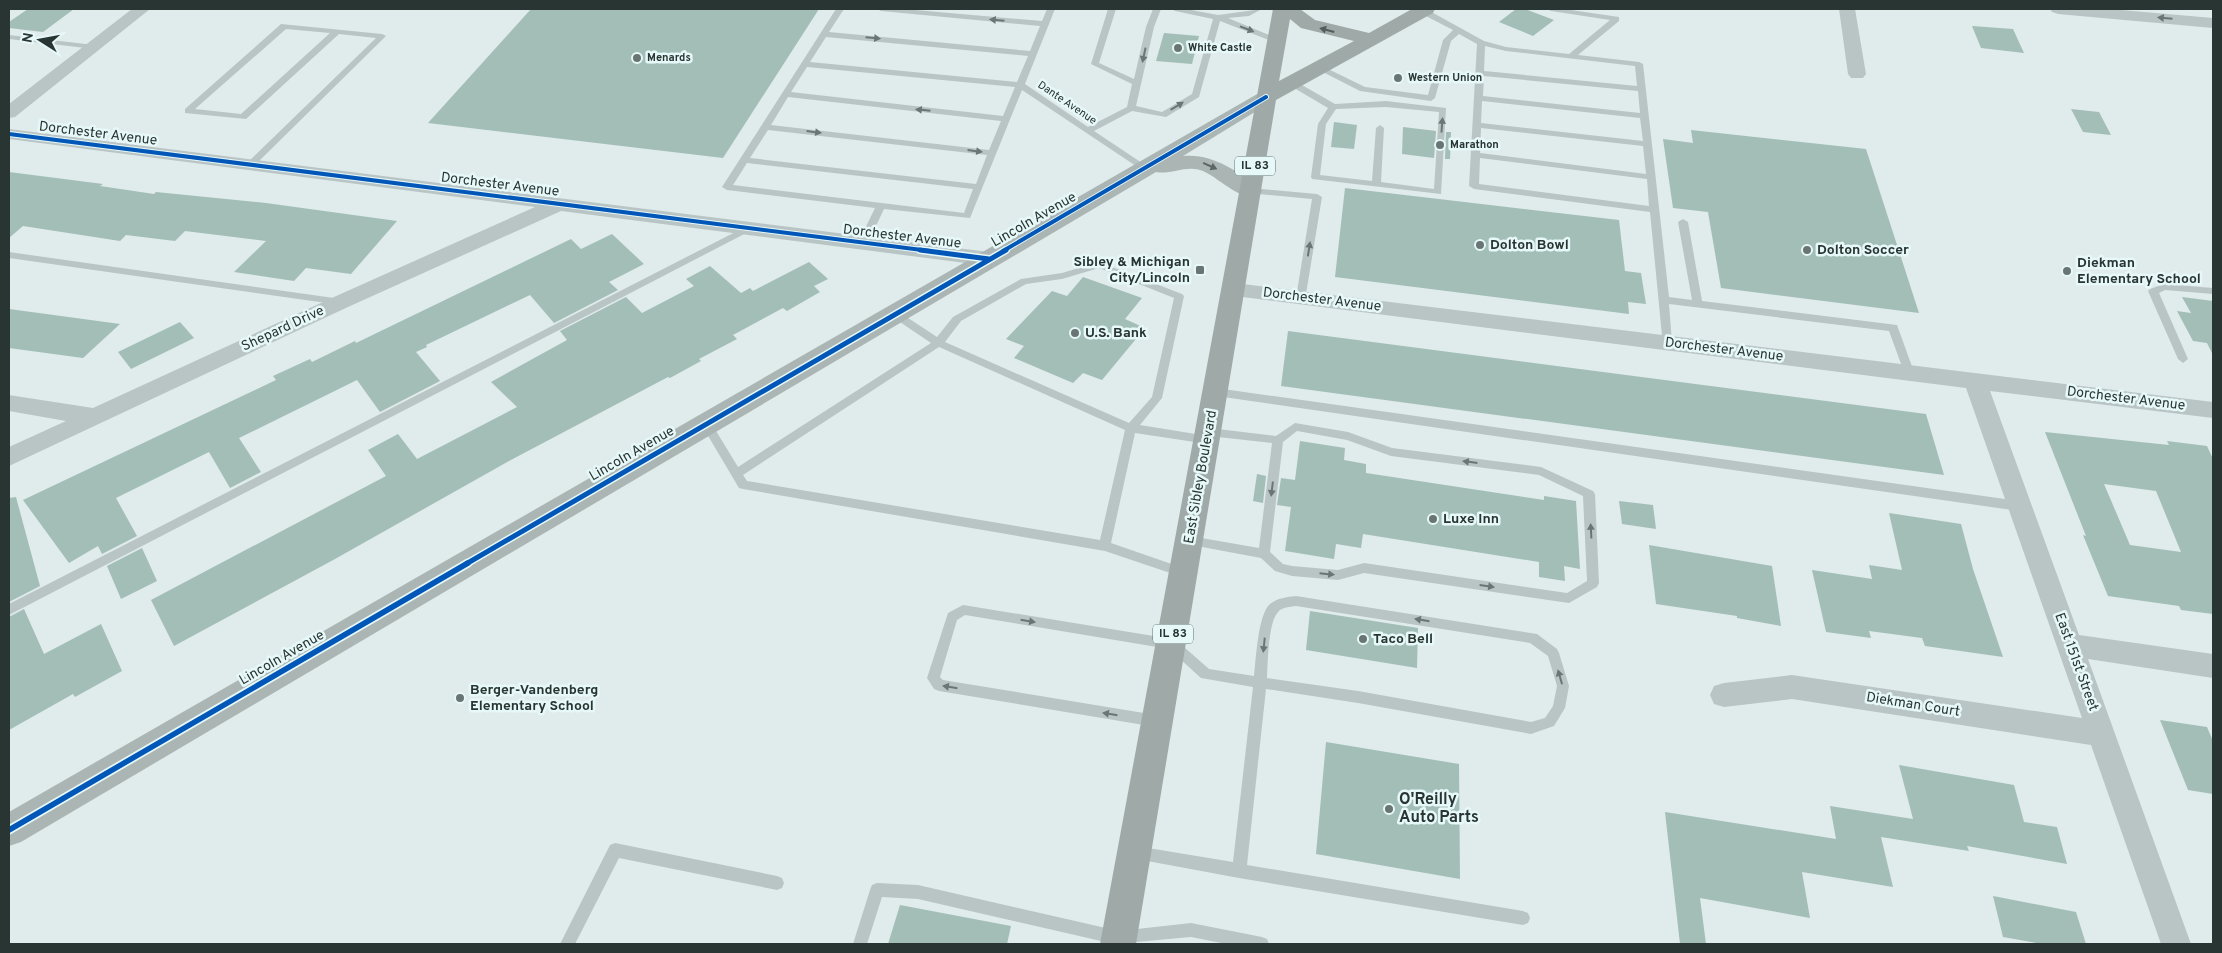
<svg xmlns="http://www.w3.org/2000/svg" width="2222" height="953" font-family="Overpass,sans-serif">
	<rect width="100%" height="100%" fill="#e0ebeb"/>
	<path fill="#a2beb7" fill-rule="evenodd" d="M28,9H74L43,32L9,28V22Z
		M531,9H819L723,158L428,123Z
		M1516,9H1525L1554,20L1533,36L1499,22Z
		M1972,26L2013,29L2024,53L1981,48Z
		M1164,33L1199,36L1192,64L1156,61Z
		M2071,109L2099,112L2111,135L2083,132Z
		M1334,122L1357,125L1354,149L1331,147Z
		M1403,127L1436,131L1434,158L1402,154Z
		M1691,130L1866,149L1919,313L1721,288L1708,212L1673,208L1663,139L1693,143Z
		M1446,132H1451L1450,159H1445Z
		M9,172L103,184L100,186L154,194L156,192L266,203L397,221L351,274L306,268L294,281L234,272L266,241L185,231L175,241L126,235L120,241L23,226L9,238Z
		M1345,188L1619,220L1625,271L1641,273L1646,304L1628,302L1629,314L1335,277Z
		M612,234L644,264L609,282L618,290L554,323L530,295L426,345L427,347L416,352L440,381L380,412L357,380L239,438L261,472L230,488L209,452L116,498L137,536L102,554L98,546L69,563L23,500L276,380L273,376L310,359L312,362L355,341L356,343L571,239L581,249Z
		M809,262L828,279L814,286L820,292L787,311L783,308L733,335L737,339L699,359L701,361L670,378L668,377L509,461L335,559L174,646L151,600L386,476L368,450L398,434L417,459L517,407L491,382L567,340L560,331L626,297L642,313L694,286L686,279L710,266L741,293L750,288L753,291Z
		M1083,277L1142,298L1125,319L1145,328L1102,380L1083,373L1073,383L1014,358L1024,346L1006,339L1052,291L1067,296Z
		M2182,297L2213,301V355L2207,343L2193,341L2177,311L2191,313Z
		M9,309L61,316L120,324L83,358L9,348Z
		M180,322L194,338L131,369L118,352Z
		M1288,331L1926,414L1944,475L1281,386Z
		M2045,432L2169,445L2167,441L2207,446L2213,459V614L2181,610L2179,606L2108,596L2083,535L2086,536ZM2104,484L2156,491L2181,552L2130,545Z
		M1300,441L1345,448L1344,460L1366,464V473L1544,500V496L1576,501L1580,569L1564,566L1565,581L1539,577V562L1363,534L1361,548L1336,544L1334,559L1285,551L1291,507L1277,505L1281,478L1295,480Z
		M1257,474L1266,476L1263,503L1253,501Z
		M16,497L40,586L9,602V498Z
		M1619,501L1653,505L1656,529L1622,524Z
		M1889,513L1961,524L1973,569L2003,657L1925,646L1922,638L1869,631L1871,638L1826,632L1812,570L1872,579L1869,565L1902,570Z
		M1649,545L1772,566L1781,626L1737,618V616L1656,604Z
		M142,548L157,581L121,599L107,566Z
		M24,609L44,654L101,624L122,671L75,697L73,694L9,730V617Z
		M1310,611L1418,628L1417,668L1306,650Z
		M2160,720L2207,727L2213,741V794L2188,790Z
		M1326,742L1459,764L1460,879L1316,854Z
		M1899,765L2014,785L2024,822L2057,827L2067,864L1967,846L1969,851L1881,837L1893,887L1802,872L1810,918L1700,898L1706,944H1680L1665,812L1836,839L1830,806L1913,819Z
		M1993,896L2076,912L2086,944H2042L2003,937Z
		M900,905L1011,926L1007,944H888Z"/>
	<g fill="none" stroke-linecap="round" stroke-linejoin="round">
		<path fill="#b9c5c4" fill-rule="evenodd" d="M836,9H844L829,32L1030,51L1040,26L881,11L877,9H904L1042,21L1047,9H1055L1025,84L1088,127L1127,107L1132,84L1091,64L1108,9H1116L1099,63L1134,79L1146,27L1153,9H1161L1154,27L1136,106L1162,112L1192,94L1213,19L1175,11L1171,9H1186L1218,15L1262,9L1249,16L1228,18L1281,40L1274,42L1220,21L1199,97L1166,117L1132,111L1094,131L1148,167L1149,169L1145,172L1022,90L970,218L884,209L868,243L863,246L858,243L875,208L727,190L722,187ZM826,37L1028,56L1017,82L810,62ZM807,67L1015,87L1003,116L791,92ZM788,97L1001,121L989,150L771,125ZM768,130L987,155L976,184L750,158ZM747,163L973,189L964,213L733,185Z
			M1420,9H1426L1484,41L1506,47L1569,54L1610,20L1551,11L1547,9H1564L1619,17V21L1578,55L1639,62L1643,64L1669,297L1692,300L1678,222L1683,219L1688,222L1702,301L1897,325L1914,372L1913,375L1909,376L1904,372L1889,331L1669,304L1672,343L1671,346H1663L1650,212L1474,189L1469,186L1477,44L1459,34L1451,41L1435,98L1431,101L1360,91L1315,68L1322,66L1365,87L1428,95L1443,40L1453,30L1420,13ZM1485,46L1506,51L1635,66L1637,86L1484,71ZM1484,76L1638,91L1640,113L1483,96ZM1482,101L1640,118L1643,141L1481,123ZM1481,128L1643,146L1646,174L1480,153ZM1480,158L1647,179L1649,206L1479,184Z
			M281,24L382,34L386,36L253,167L250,168L246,165L247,163L376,38L339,34L246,119L185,113V109ZM286,29L330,33L241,114L195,109Z
			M9,35L94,45L98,47L94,49L9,39Z
			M1289,81H1295L1335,104L1386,101L1446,108L1441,194L1312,179L1311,177L1318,124L1328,108L1289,85ZM1386,107L1439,112L1434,189L1381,182L1384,128L1380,125L1376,128L1372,181L1320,175L1326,124L1336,109Z
			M1251,188L1317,194L1322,197L1305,300L1301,301L1296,298L1312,199L1248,193V189Z
			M749,225L754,228L752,230L9,615V604Z
			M9,252L341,299L346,302L341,305L9,258Z
			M1099,262L1182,294L1184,296L1162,398L1140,425L1208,436L1213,440L1208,444L1135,433L1111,543L1186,569L1188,572L1186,575L1182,577L1105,551L743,489L739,488L701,424L702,421H710L738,467L931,343L891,316L890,314L891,312H899L937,337L953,317L1021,279L1062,273ZM1099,268L1174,298L1152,397L1129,423L945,342L961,321L1026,284L1062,279ZM939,347L1125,430L1100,540L747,481L743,475Z
			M2164,284L2213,288V294L2165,290L2159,293L2188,359L2183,363L2178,359L2148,291L2150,289Z
			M1216,388L2019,501L2023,503L2025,506L2023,509L2019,511L1216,396L1211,392Z
			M1295,423L1348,432L1392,448L1541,467L1593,491L1595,494L1599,583L1597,587L1569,603L1364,573L1338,580L1292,576L1275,571L1261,558L1186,544L1184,541L1186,538L1190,536L1259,548L1272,443L1209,436L1205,435L1204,432L1205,429L1209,428L1276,436ZM1297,431L1347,440L1391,456L1539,475L1583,496L1587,581L1567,593L1364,563L1338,570L1292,566L1283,564L1270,552L1283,442Z
			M1296,596L1537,634L1557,649L1559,653L1569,686L1565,708L1554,726L1531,734L1358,703L1266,689L1247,865L1523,911L1528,913L1530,918L1528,923L1523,925L1239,878L1131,858L1129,853L1131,848L1136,846L1233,862L1253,687L1201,678L1169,649L965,615L957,620L940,677L943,680L1156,715L1161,717L1163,721L1161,725L1156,727L939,691L934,689L927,678L948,613L963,605L1172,639L1176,640L1209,669L1254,676C1256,659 1258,614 1270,604C1278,598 1286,597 1296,596ZM1296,606L1530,643L1548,656L1557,686L1553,706L1545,718L1531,722L1358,691L1267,678C1268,662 1268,623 1278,612C1282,607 1290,607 1296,606Z
			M615,843L777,876L782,878L784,883L782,888L777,890L619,858L575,944H560L610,845Z
			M877,883L918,885L1119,931L1191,923L1262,937L1267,939L1269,944H1226L1191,937L1114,944L918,899L882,897L867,944H853L870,890L872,885Z"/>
		<path fill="#b9c5c4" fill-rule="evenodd" d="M132,9H150L15,117L9,118V104Z
			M1839,9H1855L1866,74L1863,78H1851L1848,74Z
			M2050,9H2110L2213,18V28L2058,14L2052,12Z
			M9,129L989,252L996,254L999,259L996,264L989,266L561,211L348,307L9,466V447L66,421L9,411V395L93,408L334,297L535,207L9,139Z
			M1234,283L2213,402V418L1990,391L2079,635L2213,654V678L2088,659L2191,944H2161L2091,745L1792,699L1724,707L1714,704L1710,695L1714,686L1724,683L1792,675L2082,718L1966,388L1227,295L1224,290L1227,285Z"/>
		<path fill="#aab5b4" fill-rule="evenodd" d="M1266,91L1273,93L1276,97L1273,101L1183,156C1212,153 1236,171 1259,186L1262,191L1259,196C1239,201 1221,179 1203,171C1187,164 1171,175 1156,172L21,842L9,846V812L1259,93Z"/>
		<path fill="#9ea9a8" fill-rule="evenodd" d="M1273,9H1300L1315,20L1369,33L1412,9H1435L1433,13L1276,100L1136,944H1100ZM1290,19L1301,28L1354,41L1279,81Z"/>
		<defs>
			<path id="cycleway-far2" d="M9,134L930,251
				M1003,251L1266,97"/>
			<path id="cycleway-far1" d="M920,250L989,259
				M466,564L1006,250"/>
			<path id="cycleway" d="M9,830L468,563"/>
		</defs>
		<use href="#cycleway-far2" stroke="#e7f8f8" stroke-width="6"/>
		<use href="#cycleway-far1" stroke="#e7f8f8" stroke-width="8"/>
		<use href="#cycleway" stroke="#e7f8f8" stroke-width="9"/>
		<use href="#cycleway-far2" stroke="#0057b8" stroke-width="4"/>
		<use href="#cycleway-far1" stroke="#0057b8" stroke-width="5"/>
		<use href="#cycleway" stroke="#0057b8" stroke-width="5.5"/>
	</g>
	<defs><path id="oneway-solid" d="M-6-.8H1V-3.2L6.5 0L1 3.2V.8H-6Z" transform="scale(1.25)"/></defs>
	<g fill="#697674">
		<use href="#oneway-solid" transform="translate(2165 18) rotate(-175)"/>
		<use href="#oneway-solid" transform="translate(997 20) rotate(-175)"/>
		<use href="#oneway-solid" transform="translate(1247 29) rotate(21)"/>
		<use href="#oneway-solid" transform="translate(873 38) rotate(5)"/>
		<use href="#oneway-solid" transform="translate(1144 55) rotate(102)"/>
		<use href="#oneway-solid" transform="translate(1177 106) rotate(-31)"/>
		<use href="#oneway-solid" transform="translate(923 110) rotate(-174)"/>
		<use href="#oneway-solid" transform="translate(1442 125) rotate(-86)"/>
		<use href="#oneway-solid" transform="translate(814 132) rotate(7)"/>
		<use href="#oneway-solid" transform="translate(975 151) rotate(7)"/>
		<use href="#oneway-solid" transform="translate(1309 249) rotate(-81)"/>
		<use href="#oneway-solid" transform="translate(1470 462) rotate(-173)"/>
		<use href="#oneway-solid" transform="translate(1272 489) rotate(97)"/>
		<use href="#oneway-solid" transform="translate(1591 531) rotate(-93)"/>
		<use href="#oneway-solid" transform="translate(1327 574) rotate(6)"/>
		<use href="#oneway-solid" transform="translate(1487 586) rotate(8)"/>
		<use href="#oneway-solid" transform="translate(1422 620) rotate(-171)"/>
		<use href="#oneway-solid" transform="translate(1028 621) rotate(9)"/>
		<use href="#oneway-solid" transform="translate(1264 645) rotate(96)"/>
		<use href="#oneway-solid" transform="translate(1560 677) rotate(-106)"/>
		<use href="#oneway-solid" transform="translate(950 687) rotate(-171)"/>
		<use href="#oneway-solid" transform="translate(1110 714) rotate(-171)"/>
	</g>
	<use fill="#515e5b" href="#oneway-solid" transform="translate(1327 30) rotate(-165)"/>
	<use fill="#5c6866" href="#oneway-solid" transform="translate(1210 166) rotate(24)"/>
	<g fill="#687573" stroke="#e7f8f8" stroke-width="2">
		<circle cx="1178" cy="48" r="5"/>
		<circle cx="637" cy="58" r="5"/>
		<circle cx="1398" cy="78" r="5"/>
		<circle cx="1440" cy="145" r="5"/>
		<circle cx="1480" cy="245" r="5"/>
		<circle cx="1807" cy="250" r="5"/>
		<rect x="1195" y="265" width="10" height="10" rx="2.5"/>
		<circle cx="2067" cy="271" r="5"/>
		<circle cx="1075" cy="333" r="5"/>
		<circle cx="1433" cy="519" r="5"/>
		<circle cx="1363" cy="639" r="5"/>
		<circle cx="460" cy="698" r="5"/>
		<circle cx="1389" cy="809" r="5"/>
	</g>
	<g text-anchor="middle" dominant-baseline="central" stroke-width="5" stroke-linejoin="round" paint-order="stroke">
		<g font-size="11" font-weight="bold" fill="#283532" stroke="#e7f8f8" text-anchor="start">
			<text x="1188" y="48">White Castle</text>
			<text x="647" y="58">Menards</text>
			<text x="1408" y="78">Western Union</text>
			<text x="1450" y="145">Marathon</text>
		</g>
		<g font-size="11" fill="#283532" stroke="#e7f8f8">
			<text transform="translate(1067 103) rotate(34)">Dante Avenue</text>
		</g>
		<g fill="#e7f8f8" stroke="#61706d" stroke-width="1">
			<rect x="1235" y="156.5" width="40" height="19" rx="4"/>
			<rect x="1153" y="624.5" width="40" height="19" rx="4"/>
		</g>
		<g font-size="12" font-weight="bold" fill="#283532">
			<text x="1255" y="166">IL 83</text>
			<text x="1173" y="634">IL 83</text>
		</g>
		<g font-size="14" fill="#283532" stroke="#e7f8f8">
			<text transform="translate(98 134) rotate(7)">Dorchester Avenue</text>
			<text transform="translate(500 185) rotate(7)">Dorchester Avenue</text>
			<text transform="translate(1034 220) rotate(-30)">Lincoln Avenue</text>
			<text transform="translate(902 237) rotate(7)">Dorchester Avenue</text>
			<text transform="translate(1322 300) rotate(7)">Dorchester Avenue</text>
			<text transform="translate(283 329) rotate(-25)">Shepard Drive</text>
			<text transform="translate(1724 350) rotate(7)">Dorchester Avenue</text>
			<text transform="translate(2126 399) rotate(7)">Dorchester Avenue</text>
			<text transform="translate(632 454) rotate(-30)">Lincoln Avenue</text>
			<text transform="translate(1201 477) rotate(-80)">East Sibley Boulevard</text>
			<text transform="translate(282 658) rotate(-30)">Lincoln Avenue</text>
			<text transform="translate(2076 662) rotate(70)">East 151st Street</text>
			<text transform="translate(1913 705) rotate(9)">Diekman Court</text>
		</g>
		<g font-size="14" font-weight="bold" fill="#283532" stroke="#e7f8f8" text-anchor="start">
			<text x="1490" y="245">Dolton Bowl</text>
			<text x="1817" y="250">Dolton Soccer</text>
			<text x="1190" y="262" text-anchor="end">Sibley &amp; Michigan<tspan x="1190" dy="16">City/Lincoln</tspan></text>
			<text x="2077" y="263">Diekman<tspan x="2077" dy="16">Elementary School</tspan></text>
			<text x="1085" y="333">U.S. Bank</text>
			<text x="1443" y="519">Luxe Inn</text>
			<text x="1373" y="639">Taco Bell</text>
			<text x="470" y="690">Berger-Vandenberg<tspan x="470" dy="16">Elementary School</tspan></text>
		</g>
		<g font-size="16" font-weight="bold" fill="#283532" stroke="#e7f8f8" text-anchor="start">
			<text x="1399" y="800">O'Reilly<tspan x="1399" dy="18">Auto Parts</tspan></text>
		</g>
	</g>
	<rect width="2222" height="953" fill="none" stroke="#283532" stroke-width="20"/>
	<g transform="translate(40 40) rotate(281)" stroke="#e7f8f8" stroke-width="4" paint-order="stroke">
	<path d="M0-4L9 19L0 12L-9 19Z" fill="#283532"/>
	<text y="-8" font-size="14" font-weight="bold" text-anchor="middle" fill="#283532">N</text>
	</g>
</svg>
